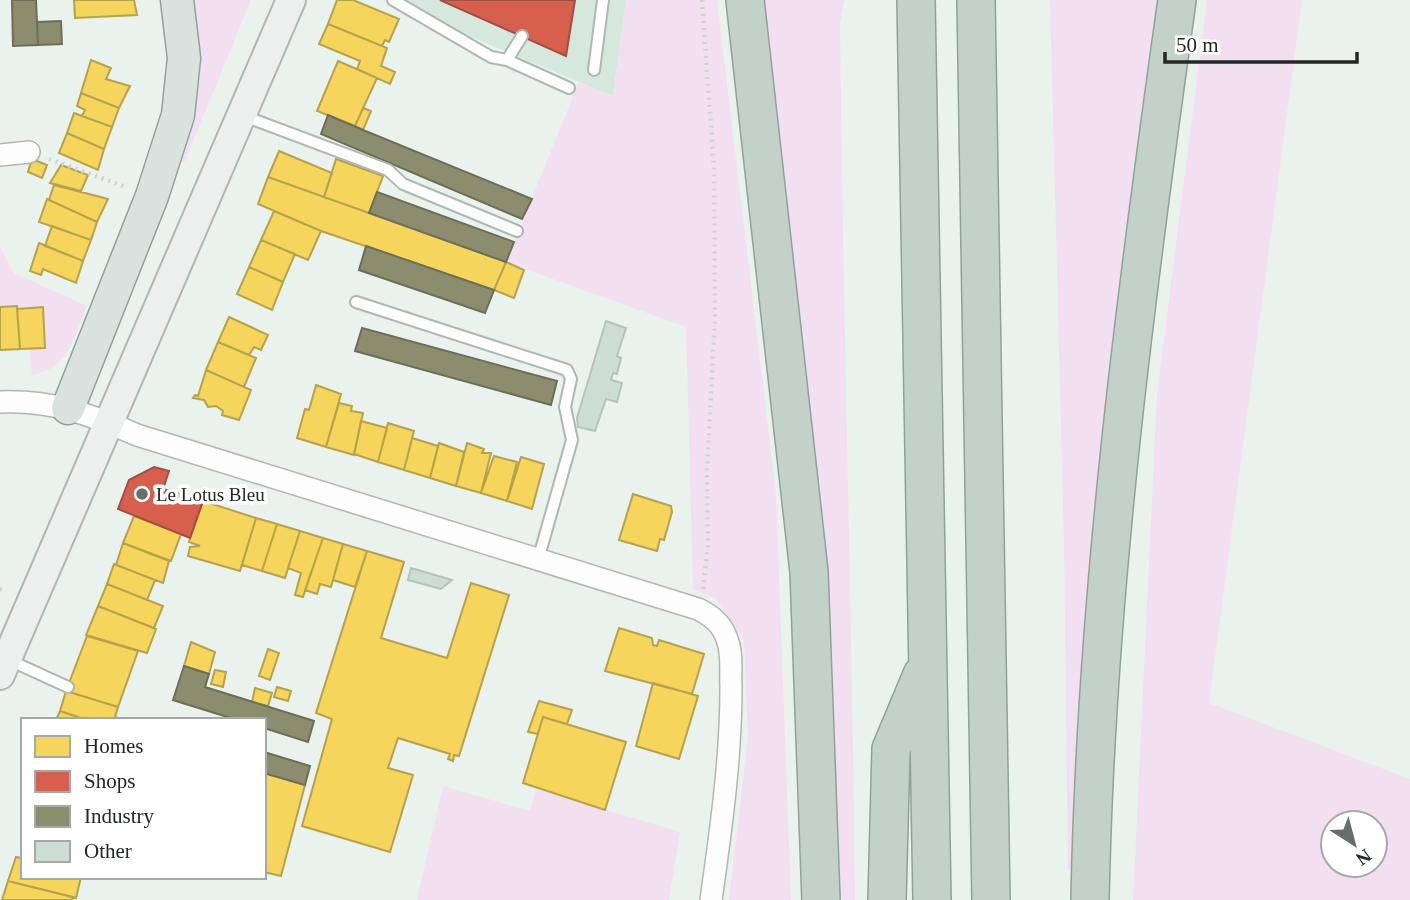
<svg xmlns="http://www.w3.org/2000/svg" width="1410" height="900" font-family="'Times New Roman',serif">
	<rect width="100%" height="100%" fill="#e9f2ed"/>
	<path fill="#d6e7de" d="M384,0H626L613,96L579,82Z"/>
	<path fill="#f2e0f1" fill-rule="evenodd" d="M186,0H251L184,163L178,160Z
		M626,0H717L776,494L791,900H729L748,737L744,641L715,598L693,589L686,327L506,262L579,82L613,96Z
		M762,0H844L840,24C843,316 852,608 855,900H832Z
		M1050,0H1160L1078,867L1068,870L1064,544Z
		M1207,0H1302L1209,703L1410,779V900H1133L1157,394ZM1333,823H1375V865H1333Z
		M0,246L14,273L87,306C75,336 68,369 32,375L29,348L45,347L43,307H0Z
		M443,786L530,811L536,789L680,832L669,900H417Z"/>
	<path fill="#f6d55c" stroke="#b6a14c" stroke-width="2" d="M74,0H134L137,15L75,18Z
		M337,0H353L399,19L389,42L385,40L382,46L328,24Z
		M328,24L387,48L381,66L395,72L390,84L357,69L360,61L319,44Z
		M91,60L111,68L106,79L130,86L119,108L81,93Z
		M338,61L377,78L355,126L317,111Z
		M81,93L119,108L112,127L82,116L85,110L77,106Z
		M363,108L371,111L363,130L355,126Z
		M74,113L112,127L104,149L67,133Z
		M67,133L104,149L98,170L59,153Z
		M279,151L332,173L324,197L268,177Z
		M32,159L47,165L42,178L28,172Z
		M336,159L383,176L369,213L324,197Z
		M61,165L88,175L81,191L50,183Z
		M268,177L506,262L494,290L321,231L258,204Z
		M54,185L108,199L97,222L49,200Z
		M47,199L97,222L91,240L39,222Z
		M274,211L321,231L308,260L261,240Z
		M52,226L91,240L83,261L45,246Z
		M261,240L295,254L283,282L249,267Z
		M39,243L83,261L76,283L43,269L41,275L30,271Z
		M506,262L524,270L514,298L494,290Z
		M249,267L283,282L272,310L237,294Z
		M17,306L20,349L0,350V307Z
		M43,307L45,348L20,349L17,309Z
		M229,317L268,335L261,350L254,347L249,355L218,342Z
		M218,342L256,358L244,387L206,370Z
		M206,370L251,390L239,420L222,415L223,411L216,406L208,407L204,400L193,398L195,395L198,396Z
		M316,385L341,394L326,447L297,438L305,409L309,410Z
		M339,403L352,406L351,411L363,413L354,455L326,447Z
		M361,421L387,428L378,462L354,454Z
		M388,423L414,431L404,470L378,462Z
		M412,438L438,446L430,478L404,470Z
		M439,443L464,452L456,486L430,478Z
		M467,443L484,449L482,453H491L481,493L456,486Z
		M494,456L517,462L507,501L481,493Z
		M521,457L544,464L532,509L507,501Z
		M633,494L671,506L672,512L664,540L660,539L657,551L619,540Z
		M203,501L256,518L240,571L188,556L190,547L200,546L189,542Z
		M134,516L181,534L171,561L123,543Z
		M256,518L277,524L262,571L242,565Z
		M277,524L300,531L285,578L262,571Z
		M300,531L323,538L303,597L295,595L301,573L288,568Z
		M323,538L343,544L331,587L320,584L317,594L305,590Z
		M123,543L169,561L163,583L116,565Z
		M343,544L367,551L355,587L333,580Z
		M367,551L404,562L381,638L447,658L471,583L509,595L459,756L454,755L453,761L448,759L450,754L398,738L388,768L413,775L390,852L302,826L332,719L316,713Z
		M114,564L155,580L147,600L107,584Z
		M107,584L163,606L154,628L98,606Z
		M98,606L156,629L147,653L86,635Z
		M619,628L652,638L653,645L657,646L659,640L704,654L692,694L605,671Z
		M87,636L138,651L118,707L66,691Z
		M191,642L215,652L209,674L184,666Z
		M268,649L279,653L270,680L259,676Z
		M215,670L226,672L223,687L211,684Z
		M653,683L698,696L679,759L636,746Z
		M277,687L291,691L288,701L274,697Z
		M255,688L272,693L268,706L252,702Z
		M66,691L118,707L115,717L124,720H87L60,711Z
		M539,701L572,710L567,724L543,717L538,734L528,732Z
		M60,711L87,720H56Z
		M543,717L626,742L605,810L523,783Z
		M264,773L305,785L281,876L264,872Z
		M16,857L23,858V877H81L76,898L8,881Z
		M8,881L73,897L72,900H2Z"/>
	<path fill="#d6604d" stroke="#a04f41" stroke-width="2" d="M440,0H575L566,56Z
		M154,467L169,471L163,489L203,501L190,538L118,509L129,480Z"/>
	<path fill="#8c8c6e" stroke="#6c6e58" stroke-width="2" d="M12,0H36L38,45L13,46Z
		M61,21L62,44L38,45L37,22Z
		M328,115L363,130L532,199L522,219L321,134Z
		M377,192L514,242L506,262L369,213Z
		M366,246L494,290L485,313L359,270Z
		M362,328L557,381L551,405L355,351Z
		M184,666L209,674L205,687L314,721L308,742L264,728V720H237L173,700Z
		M264,752L310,766L305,785L264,773Z"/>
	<path fill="#cbddd4" stroke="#b9c0bd" stroke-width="2" d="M606,321L626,328L617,356L621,358L617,374L613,373L611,380L622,383L617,402L606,399L595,431L578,427L577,418Z
		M411,568L452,580L441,589L408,580Z"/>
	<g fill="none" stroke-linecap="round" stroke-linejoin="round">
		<defs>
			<path id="service" d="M393,0L491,57L507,60L569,88
				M507,60L522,36
				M594,70L603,0
				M244,116L388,170L403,184L517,231
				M356,302L567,370L571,379L565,407L572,440L538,560
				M9,660L68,687"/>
			<path id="minor" d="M0,155L29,152
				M0,402C53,400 89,414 137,435L698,609C712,616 722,624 727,639C733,654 730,671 731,687C731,759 721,829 711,900"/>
			<path id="secondary" d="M0,675L291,0"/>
			<path id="primary" d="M68,408L152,196L178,115L184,58L177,0"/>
			<path id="motorway" d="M745,0L809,572L821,900
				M916,0L932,900
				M976,0L991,900
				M887,900L891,749L922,675
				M1090,900C1096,598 1135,299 1177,0"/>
		</defs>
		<use href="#service" stroke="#b0b7b3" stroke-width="14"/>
		<use href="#minor" stroke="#b0b7b3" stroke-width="24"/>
		<use href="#secondary" stroke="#b0b7b3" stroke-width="32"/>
		<use href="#primary" stroke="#90a199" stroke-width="35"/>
		<use href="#motorway" stroke="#90a199" stroke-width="40"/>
		<path stroke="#d0d2d0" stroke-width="4.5" stroke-dasharray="2 5" stroke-linecap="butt" d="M702,0L714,168L715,320L707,470L708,546L703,590
			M49,159L126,187
			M0,589L3,590"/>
		<use href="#service" stroke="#fcfdfc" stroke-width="10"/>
		<use href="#minor" stroke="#fcfdfc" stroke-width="21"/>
		<use href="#secondary" stroke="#ebefed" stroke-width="28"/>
		<use href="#primary" stroke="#dae2df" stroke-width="32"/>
		<use href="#motorway" stroke="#c4d1cb" stroke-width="37"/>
	</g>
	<circle fill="#686f6b" stroke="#fff" stroke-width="2.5" cx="142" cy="494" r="7"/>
	<g text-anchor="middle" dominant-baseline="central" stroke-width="7" stroke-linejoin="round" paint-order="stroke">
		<g font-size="19" fill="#222825" stroke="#fff" text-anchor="start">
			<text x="156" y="494">Le Lotus Bleu</text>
		</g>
	</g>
	<rect x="21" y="718" width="245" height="161" fill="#ffffff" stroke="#a7a9a8" stroke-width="2"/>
	<rect x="35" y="736" width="35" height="21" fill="#f6d55c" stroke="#a7a9a8" stroke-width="2"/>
	<text x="84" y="753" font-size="21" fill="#222825">Homes</text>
	<rect x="35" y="771" width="35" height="21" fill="#d6604d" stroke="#a7a9a8" stroke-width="2"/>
	<text x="84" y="788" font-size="21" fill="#222825">Shops</text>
	<rect x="35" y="806" width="35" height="21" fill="#8c8c6e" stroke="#a7a9a8" stroke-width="2"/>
	<text x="84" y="823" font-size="21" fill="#222825">Industry</text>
	<rect x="35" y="841" width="35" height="21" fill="#cbddd4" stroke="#a7a9a8" stroke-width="2"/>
	<text x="84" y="858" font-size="21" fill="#222825">Other</text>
	<g transform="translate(1354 844) rotate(144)"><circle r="33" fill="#ffffff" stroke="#a7a9a8" stroke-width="2"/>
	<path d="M0-5L12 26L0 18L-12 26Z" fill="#686f6b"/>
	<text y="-10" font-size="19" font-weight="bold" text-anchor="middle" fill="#222825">N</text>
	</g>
	<path d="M1165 52v10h192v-10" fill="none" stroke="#222825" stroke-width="3.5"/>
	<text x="1176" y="52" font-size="21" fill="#222825" stroke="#ffffff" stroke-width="5" paint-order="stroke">50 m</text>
</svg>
